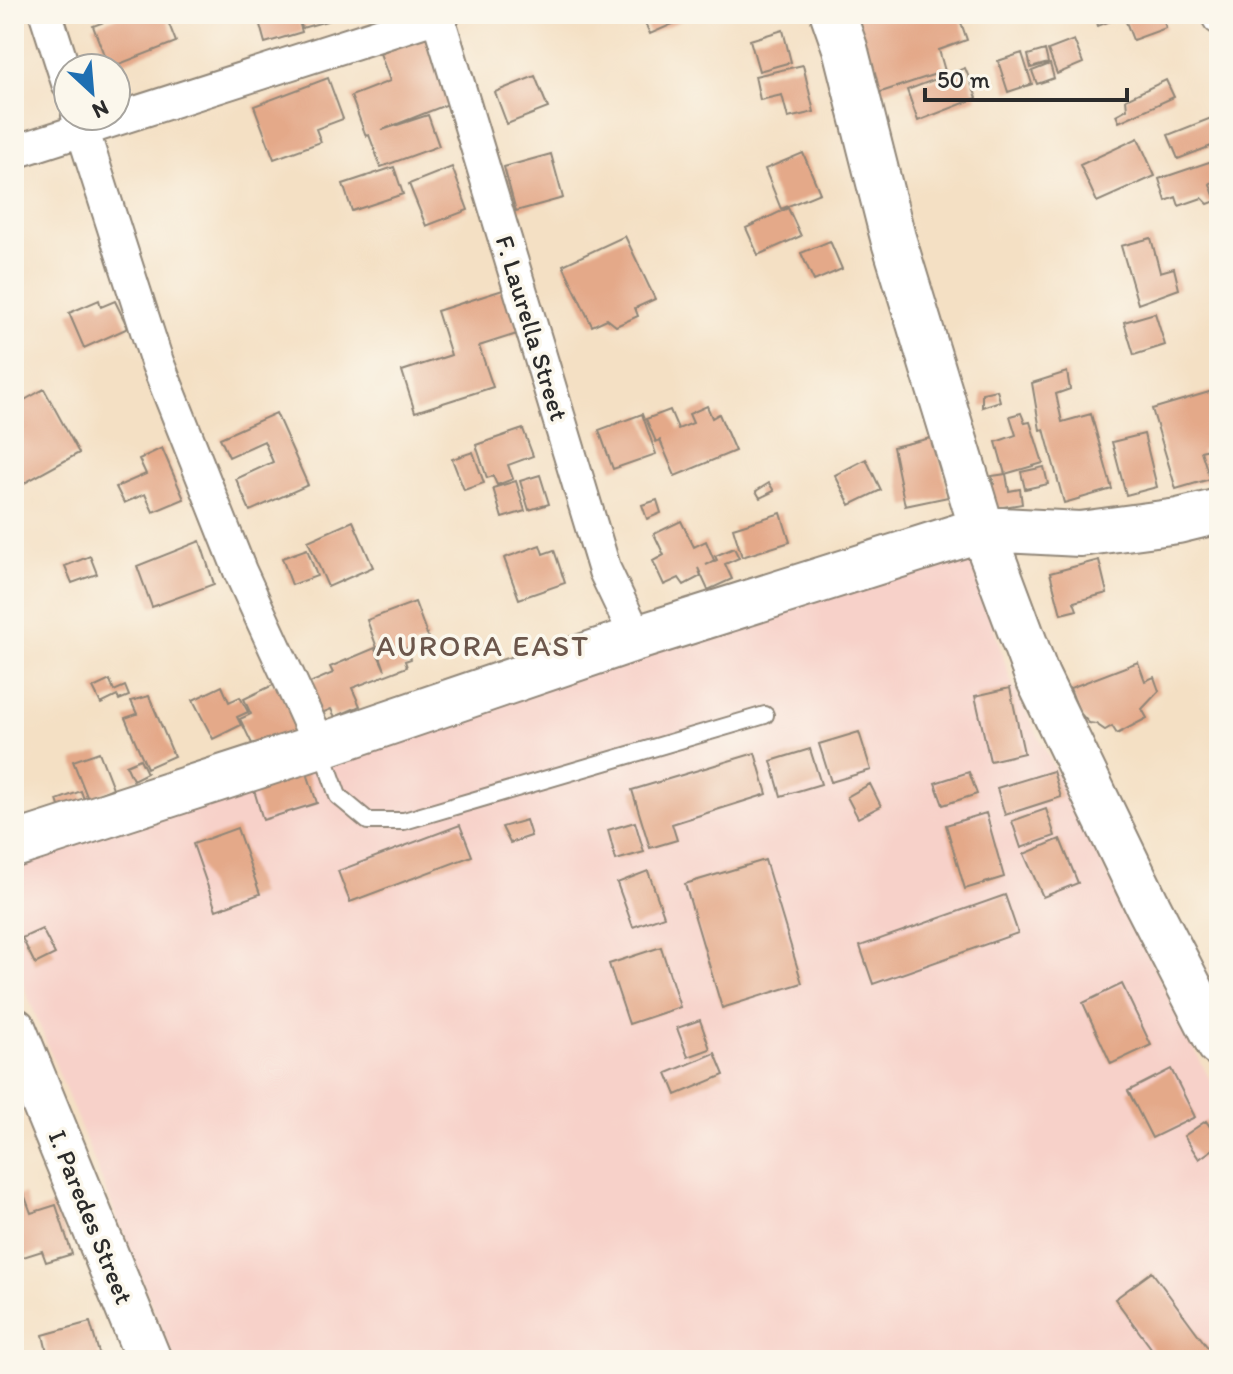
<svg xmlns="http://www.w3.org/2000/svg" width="1233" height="1374" font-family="Itim,sans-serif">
	<rect width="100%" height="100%" fill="#fbf7ec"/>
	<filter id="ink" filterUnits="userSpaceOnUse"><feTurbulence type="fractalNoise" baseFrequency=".0125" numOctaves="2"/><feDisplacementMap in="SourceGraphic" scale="16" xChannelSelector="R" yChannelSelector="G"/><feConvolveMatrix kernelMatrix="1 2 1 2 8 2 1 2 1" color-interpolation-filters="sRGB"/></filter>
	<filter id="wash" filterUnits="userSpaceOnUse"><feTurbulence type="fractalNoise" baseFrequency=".006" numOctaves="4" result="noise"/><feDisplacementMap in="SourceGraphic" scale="32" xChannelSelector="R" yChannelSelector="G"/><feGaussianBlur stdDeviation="1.8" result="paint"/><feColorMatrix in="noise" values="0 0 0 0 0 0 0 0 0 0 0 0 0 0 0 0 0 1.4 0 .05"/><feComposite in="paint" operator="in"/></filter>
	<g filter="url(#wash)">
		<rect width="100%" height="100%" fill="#f4e0c4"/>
		<path fill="#f7d1c9" d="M966,542L1011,681L1219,1098V1360H174L14,962V858Z"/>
		<g id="blocks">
			<path fill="#e4a989" d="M125,14H165L176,42L109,68L93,26Z
				M257,14H297L302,32L265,43Z
				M298,14H348V15L302,28Z
				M641,14H679L682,20L650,34Z
				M849,14H958L967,40L939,50L945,71L875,94Z
				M1094,14H1120L1121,17L1098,26Z
				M1123,14H1161L1166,28L1133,40Z
				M783,30L791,62L759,71L750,40Z
				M426,35L451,103L382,130L428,115L439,146L381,167L369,135L366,136L351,96L390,81L380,53Z
				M1074,40L1083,63L1057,74L1048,50Z
				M1045,50L1048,63L1031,68L1028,55Z
				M1022,53L1032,84L1008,92L998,61Z
				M1050,64L1054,78L1037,84L1032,71Z
				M803,65L814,112L788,118L782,95L760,100L755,76Z
				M965,68L977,98L918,121L907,90Z
				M535,76L548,108L507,124L495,92Z
				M328,78L343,119L316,129L321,142L274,159L254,106Z
				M1166,80L1174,97L1119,122L1116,115L1127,109L1126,99Z
				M1219,115V143L1178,159L1168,135Z
				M1138,138L1155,176L1097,202L1080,165Z
				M803,153L820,193L781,209L765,169Z
				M551,154L563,198L516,211L504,167Z
				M1212,161L1217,177L1210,184L1216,201L1208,204L1202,198L1179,206L1176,197L1166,201L1159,179Z
				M394,167L403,194L352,211L343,184Z
				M452,167L468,210L426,226L409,184Z
				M788,208L801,236L758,255L746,228Z
				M625,236L655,299L635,308L638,316L616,326L607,319L592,326L563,265Z
				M1151,238L1160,272L1174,268L1179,289L1138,304L1121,246Z
				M830,241L842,269L814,281L801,253Z
				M506,289L520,333L479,346L493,387L415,412L402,371L451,355L437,311Z
				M99,300L101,307L115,301L128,328L84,348L69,313Z
				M1155,313L1165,345L1134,355L1124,322Z
				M1067,372L1070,389L1056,394L1062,422L1091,414L1112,489L1064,503L1044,429L1040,430L1032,383Z
				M44,389L79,453L21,485L14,473V406Z
				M997,390L1000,401L982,407V393Z
				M1216,390L1219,401V446L1201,451L1210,479L1176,489L1152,409Z
				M707,406L712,418L719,414L735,451L675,476L660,440L656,442L646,419L670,410L678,429L693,423L689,414Z
				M276,413L308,485L250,511L236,479L273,462L264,441L229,457L220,438Z
				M1021,413L1025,423L1030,422L1043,463L1005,474L996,442L1016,435L1010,416Z
				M642,414L656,454L613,469L599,430Z
				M523,429L533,456L508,465L513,479L497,485L493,476L487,478L476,445Z
				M1144,434L1157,487L1126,495L1112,442Z
				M935,437L948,497L905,506L893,447Z
				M162,448L184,499L153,512L145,494L124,503L116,487L146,474L139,459Z
				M473,452L484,483L464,490L452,459Z
				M866,459L881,490L850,505L835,475Z
				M1044,467L1048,484L1025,489L1021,472Z
				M1006,474L1009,491L1020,489L1022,504L991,509L987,487L994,484L992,476Z
				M540,475L549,504L529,510L520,481Z
				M516,481L525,511L502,518L493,488Z
				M769,483L774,491L760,498L756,491Z
				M657,500L661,513L647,519L642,505Z
				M781,513L790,542L742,557L733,528Z
				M353,521L373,567L328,587L308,541Z
				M681,521L694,547L706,541L714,560L706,565L717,560L715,556L734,548L739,558L725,564L732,579L708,590L698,568L701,576L684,585L679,578L664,585L653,561L664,555L654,534Z
				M200,541L214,584L152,607L137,566Z
				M540,545L543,554L554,550L565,583L519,599L504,558Z
				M307,549L317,576L292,585L282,558Z
				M90,556L97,574L72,583L65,566Z
				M1099,560L1107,593L1074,602L1077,610L1061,614L1050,573Z
				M415,602L429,640L407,648L411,659L405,661L407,667L352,688L360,706L335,717L331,709L317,715L305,685L333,673L330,667L375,648L385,670L367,620Z
				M1138,662L1145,681L1154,677L1159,691L1142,709L1147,718L1117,734L1112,726L1105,730L1096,724L1089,723L1079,712L1070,688Z
				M110,680L114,691L125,686L129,696L119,700L117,696L101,704L93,688Z
				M277,683L302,735L258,756L240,719L251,714L244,699Z
				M222,686L229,702L240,697L248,712L237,717L241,725L213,739L193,700Z
				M1010,688L1024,753L990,761L975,696Z
				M149,696L174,756L147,768L125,718L137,714L131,701Z
				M859,732L871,770L831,782L819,744Z
				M810,749L821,784L781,796L771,761Z
				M99,752L113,788L88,799L73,761Z
				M755,753L767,794L672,824L677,840L650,848L632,790Z
				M140,759L147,773L133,780L126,765Z
				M306,770L317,803L263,820L253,787Z
				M1053,771L1061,797L1005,815L997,788Z
				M969,772L977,794L943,805L935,783Z
				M870,784L881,806L858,818L847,797Z
				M81,791L86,805L62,815L57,800Z
				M1046,809L1055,836L1021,848L1012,821Z
				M986,813L1004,877L965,889L946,825Z
				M526,820L531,836L510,843L502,827Z
				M635,822L644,852L616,860L608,830Z
				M460,825L472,856L350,902L338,871Z
				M237,828L260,894L216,910L193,844Z
				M1060,839L1078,883L1043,897L1024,854Z
				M765,860L802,983L722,1008L685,884Z
				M648,871L664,916L633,927L617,883Z
				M1005,895L1018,933L873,984L860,946Z
				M42,929L55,954L35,964L22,938Z
				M661,947L680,1007L629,1024L609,964Z
				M1122,984L1151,1045L1111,1064L1083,1003Z
				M700,1020L710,1049L688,1057L677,1028Z
				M715,1053L724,1075L676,1095L667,1073Z
				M1171,1069L1195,1117L1152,1138L1128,1091Z
				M1206,1121L1219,1140V1145L1199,1159L1184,1136Z
				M24,1194L31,1213L56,1205L72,1254L46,1262L42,1251L14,1260V1197Z
				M1152,1272L1217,1360H1160L1115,1299Z
				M90,1322L101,1360H21L47,1352L43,1335Z"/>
		</g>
	</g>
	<g filter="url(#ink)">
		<use href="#blocks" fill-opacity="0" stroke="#908678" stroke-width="2"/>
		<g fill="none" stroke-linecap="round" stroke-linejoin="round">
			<defs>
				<path id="lane" d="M321,748L338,796L368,821H404L765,715"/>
				<path id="street" d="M46,14L68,83
					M437,14L605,571L637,638
					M1217,14L1219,18
					M78,116L157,362L240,571L320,746
					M14,152L444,14"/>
				<path id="secondary" d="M833,14L845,48L893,238L982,529L1037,676L1146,902L1219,1044
					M14,845L320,746L637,638L982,529L1080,534L1178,521L1219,511
					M14,1030L149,1360"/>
			</defs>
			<use href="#lane" stroke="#908678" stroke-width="20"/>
			<use href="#street" stroke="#908678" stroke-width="36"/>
			<use href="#secondary" stroke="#908678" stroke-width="48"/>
			<use href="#lane" stroke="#fff" stroke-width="16"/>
			<use href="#street" stroke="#fff" stroke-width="32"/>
			<use href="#secondary" stroke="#fff" stroke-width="44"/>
		</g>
	</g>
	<g text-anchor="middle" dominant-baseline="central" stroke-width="7" stroke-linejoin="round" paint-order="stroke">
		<g font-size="26" fill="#2b2b2b" stroke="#fbf7ec">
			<text transform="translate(532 328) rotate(73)">F. Laurella Street</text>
			<text transform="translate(91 1217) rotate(68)">I. Paredes Street</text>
		</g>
		<g font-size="30" letter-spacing="2" fill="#6c574c" stroke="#fbf7ec">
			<text x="483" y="645">AURORA EAST</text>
		</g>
	</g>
	<rect width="1233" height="1374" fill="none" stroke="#fbf7ec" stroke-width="48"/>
	<g transform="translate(92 92) rotate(154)"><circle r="38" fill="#fbf7ec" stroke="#a8a59f" stroke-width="2"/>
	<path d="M0-6L14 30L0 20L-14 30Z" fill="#1f6fb2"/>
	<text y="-12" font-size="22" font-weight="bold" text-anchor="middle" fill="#2b2b2b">N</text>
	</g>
	<path d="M925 88v12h202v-12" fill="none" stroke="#2b2b2b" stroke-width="4"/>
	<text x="937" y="88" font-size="24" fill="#2b2b2b" stroke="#fbf7ec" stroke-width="6" paint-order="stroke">50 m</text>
</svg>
